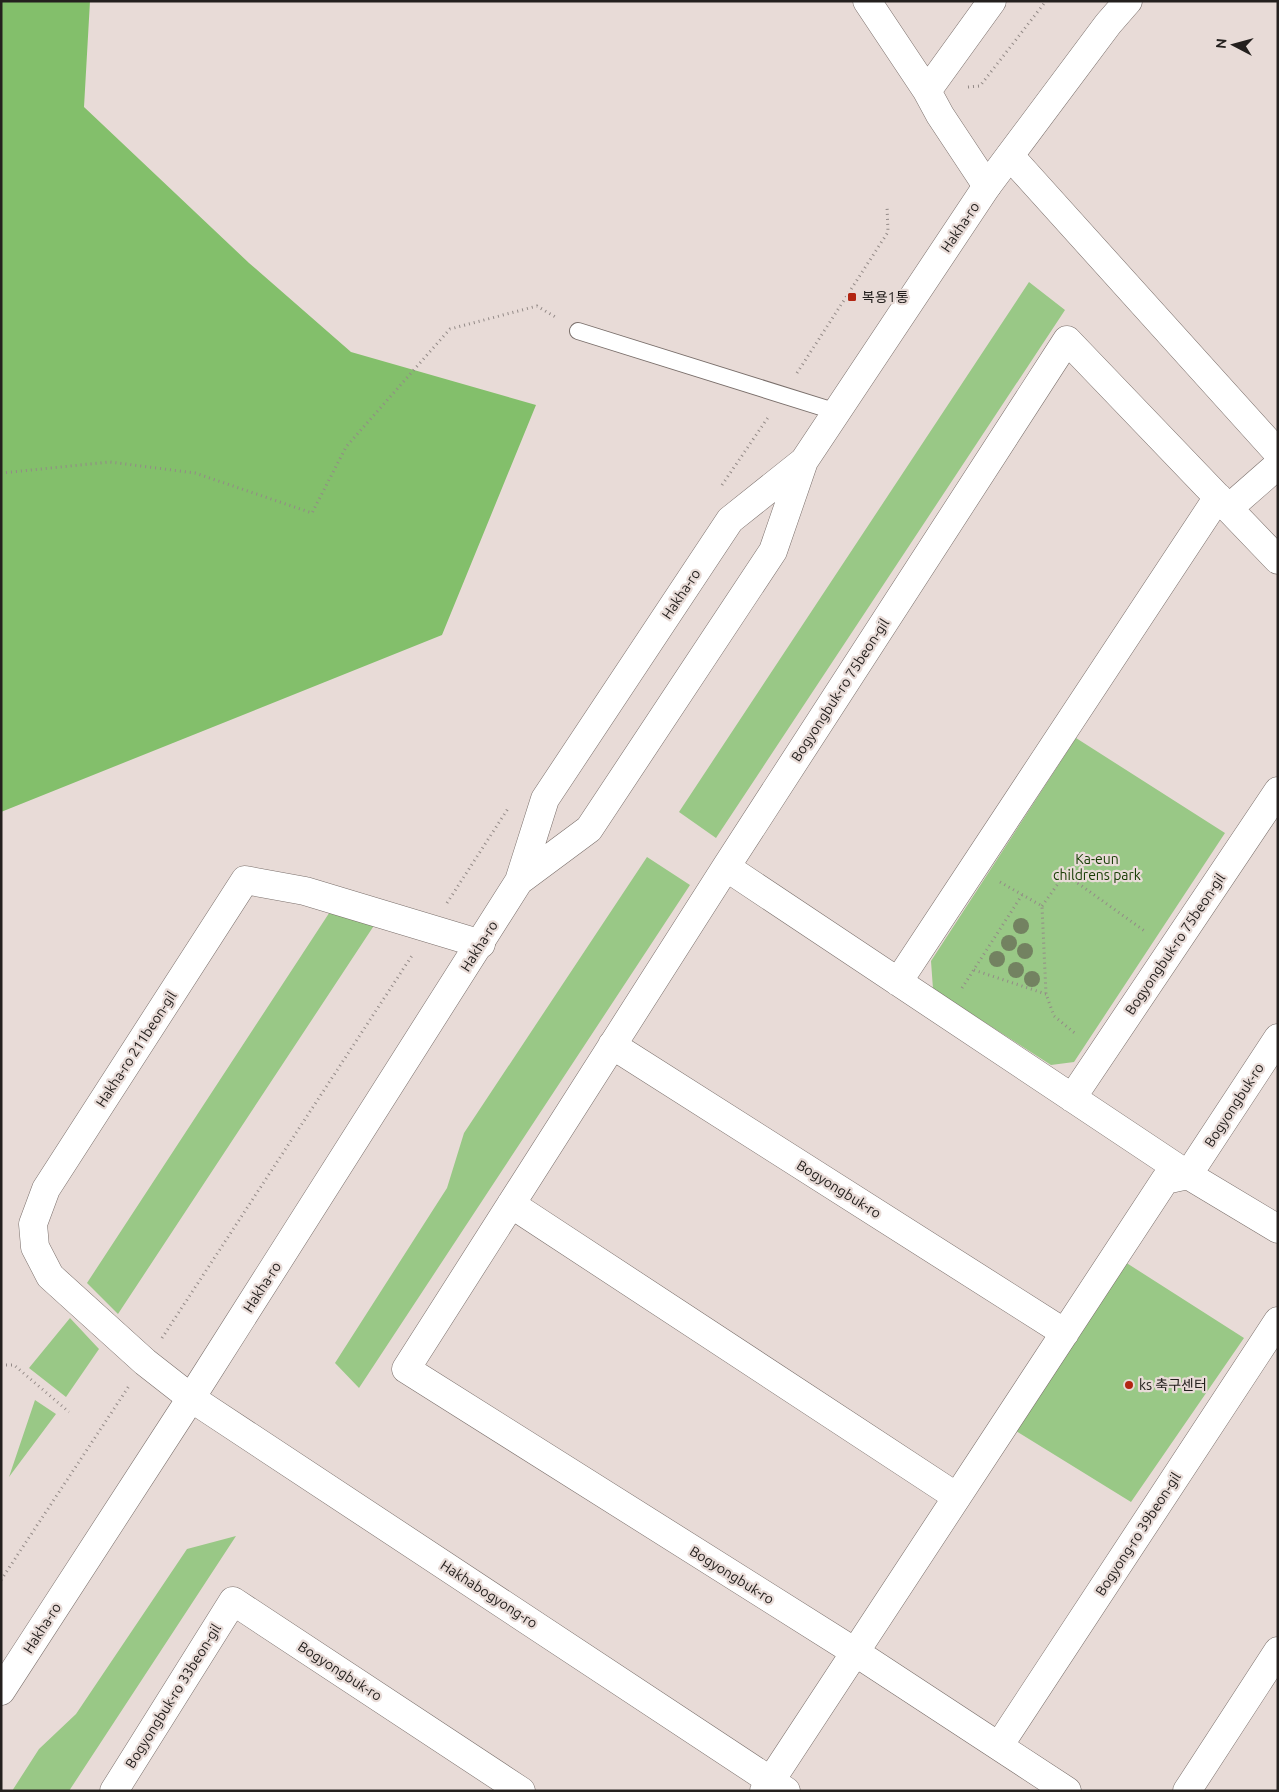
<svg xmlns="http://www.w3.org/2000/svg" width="1279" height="1792" font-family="Ubuntu,'Noto Sans KR',sans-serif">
	<rect width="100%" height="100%" fill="#e8dbd7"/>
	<path fill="#99c886" d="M1029,282L1065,310L716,838L679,812Z
		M1076,738L1225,833L1074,1062L1051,1065L933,989L931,961Z
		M647,857L690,885L359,1388L335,1363L447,1188L464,1133Z
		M337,901L375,924L118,1314L87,1283Z
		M1125,1262L1244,1338L1131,1502L1016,1431Z
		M70,1318L99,1349L66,1397L29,1368Z
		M35,1400L56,1414L9,1477Z
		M236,1536L69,1791H12L39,1749L76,1714L187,1549Z"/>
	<path fill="#83bf6b" d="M1,1H90L84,107L249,263L351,352L536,405L442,635L1,812Z"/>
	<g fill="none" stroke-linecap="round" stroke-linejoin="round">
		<defs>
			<path id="service" d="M578,331L837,412"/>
			<path id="minor" d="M867,1L927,91L940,115L987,186
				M927,91L992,1
				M1010,156L1278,453
				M1229,508L1278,465
				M726,867L1188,1175L1278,1229
				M898,982L1218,497
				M612,1045L1065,1333
				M1072,1098L1278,791
				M511,1204L957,1497
				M191,1398L145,1362L50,1276L35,1247L33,1224L46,1189L245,880L305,891L481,944
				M999,1746L1278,1321
				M114,1791L233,1601L521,1791
				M764,1791L1165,1180L1188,1175L1278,1038
				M1067,1791L855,1652L406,1369L726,867L1067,340L1278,560
				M1187,1791L1278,1651"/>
			<path id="tertiary" d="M519,881L589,829L773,551L804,461L987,186L1108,24L1128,1
				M191,1398L786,1791
				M1,1691L191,1398L519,881L545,799L730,520L804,461"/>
		</defs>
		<use href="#service" stroke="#7a6f6b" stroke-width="18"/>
		<use href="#minor" stroke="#7a6f6b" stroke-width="29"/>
		<use href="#tertiary" stroke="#7a6f6b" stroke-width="29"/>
		<path stroke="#938a87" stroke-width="3" stroke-dasharray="1 4" stroke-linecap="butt" d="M968,87L980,86L1046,1
			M797,373L888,232L887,205
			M1,473L110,462L195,473L312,513L346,447L450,329L537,306L557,318
			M722,485L769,416
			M1000,882L1042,906L1046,994L1054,1016L1077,1035
			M447,903L509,807
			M1042,906L1065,874L1146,932
			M974,970L1046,994
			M962,988L1022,895
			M162,1338L413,954
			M1,1365H14L69,1412
			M1,1580L129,1386"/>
		<use href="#service" stroke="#fff" stroke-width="16"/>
		<use href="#minor" stroke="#fff" stroke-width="28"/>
		<use href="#tertiary" stroke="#fff" stroke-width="28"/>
	</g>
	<g fill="#738261">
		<circle cx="1021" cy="926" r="8"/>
		<circle cx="1009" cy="943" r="8"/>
		<circle cx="1025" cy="951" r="8"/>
		<circle cx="997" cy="959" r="8"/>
		<circle cx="1016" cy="970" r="8"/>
		<circle cx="1032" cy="979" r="8"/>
	</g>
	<g fill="#b22512" stroke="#e8dbd7" stroke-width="2">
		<rect x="847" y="292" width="10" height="10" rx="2.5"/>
		<circle cx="1129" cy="1385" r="5"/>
	</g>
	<g text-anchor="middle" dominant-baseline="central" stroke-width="4.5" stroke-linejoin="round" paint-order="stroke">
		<g font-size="14" fill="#24201e" stroke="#e8dbd7">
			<text transform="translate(960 227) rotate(-56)">Hakha-ro</text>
			<text transform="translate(681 594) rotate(-56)">Hakha-ro</text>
			<text transform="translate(840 690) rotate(-57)">Bogyongbuk-ro 75beon-gil</text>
			<text transform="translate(1175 944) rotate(-56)">Bogyongbuk-ro 75beon-gil</text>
			<text transform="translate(479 946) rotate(-58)">Hakha-ro</text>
			<text transform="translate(136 1049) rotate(-57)">Hakha-ro 211beon-gil</text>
			<text transform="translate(1234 1105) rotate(-57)">Bogyongbuk-ro</text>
			<text transform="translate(839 1189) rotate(32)">Bogyongbuk-ro</text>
			<text transform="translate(262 1287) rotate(-57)">Hakha-ro</text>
			<text transform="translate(1138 1534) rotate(-57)">Bogyong-ro 39beon-gil</text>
			<text transform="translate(732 1575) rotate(32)">Bogyongbuk-ro</text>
			<text transform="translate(489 1594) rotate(33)">Hakhabogyong-ro</text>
			<text transform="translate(42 1628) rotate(-57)">Hakha-ro</text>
			<text transform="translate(340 1671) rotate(33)">Bogyongbuk-ro</text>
			<text transform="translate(173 1696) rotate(-58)">Bogyongbuk-ro 33beon-gil</text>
		</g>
		<g font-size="14" fill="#24201e" stroke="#e8dbd7" text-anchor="start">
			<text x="862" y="297">복용1통</text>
			<text x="1139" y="1385">ks 축구센터</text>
		</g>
		<g font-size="14" fill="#143a00" stroke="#e8dbd7">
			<text x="1097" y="859">Ka-eun<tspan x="1097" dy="16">childrens park</tspan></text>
		</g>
	</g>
	<rect width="1279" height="1792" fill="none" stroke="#24201e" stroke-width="5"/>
	<g transform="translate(1234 45) rotate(276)" stroke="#e8dbd7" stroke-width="4" paint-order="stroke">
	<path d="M0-4L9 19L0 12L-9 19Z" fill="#24201e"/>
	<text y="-8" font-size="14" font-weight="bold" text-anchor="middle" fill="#24201e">N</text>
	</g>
</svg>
